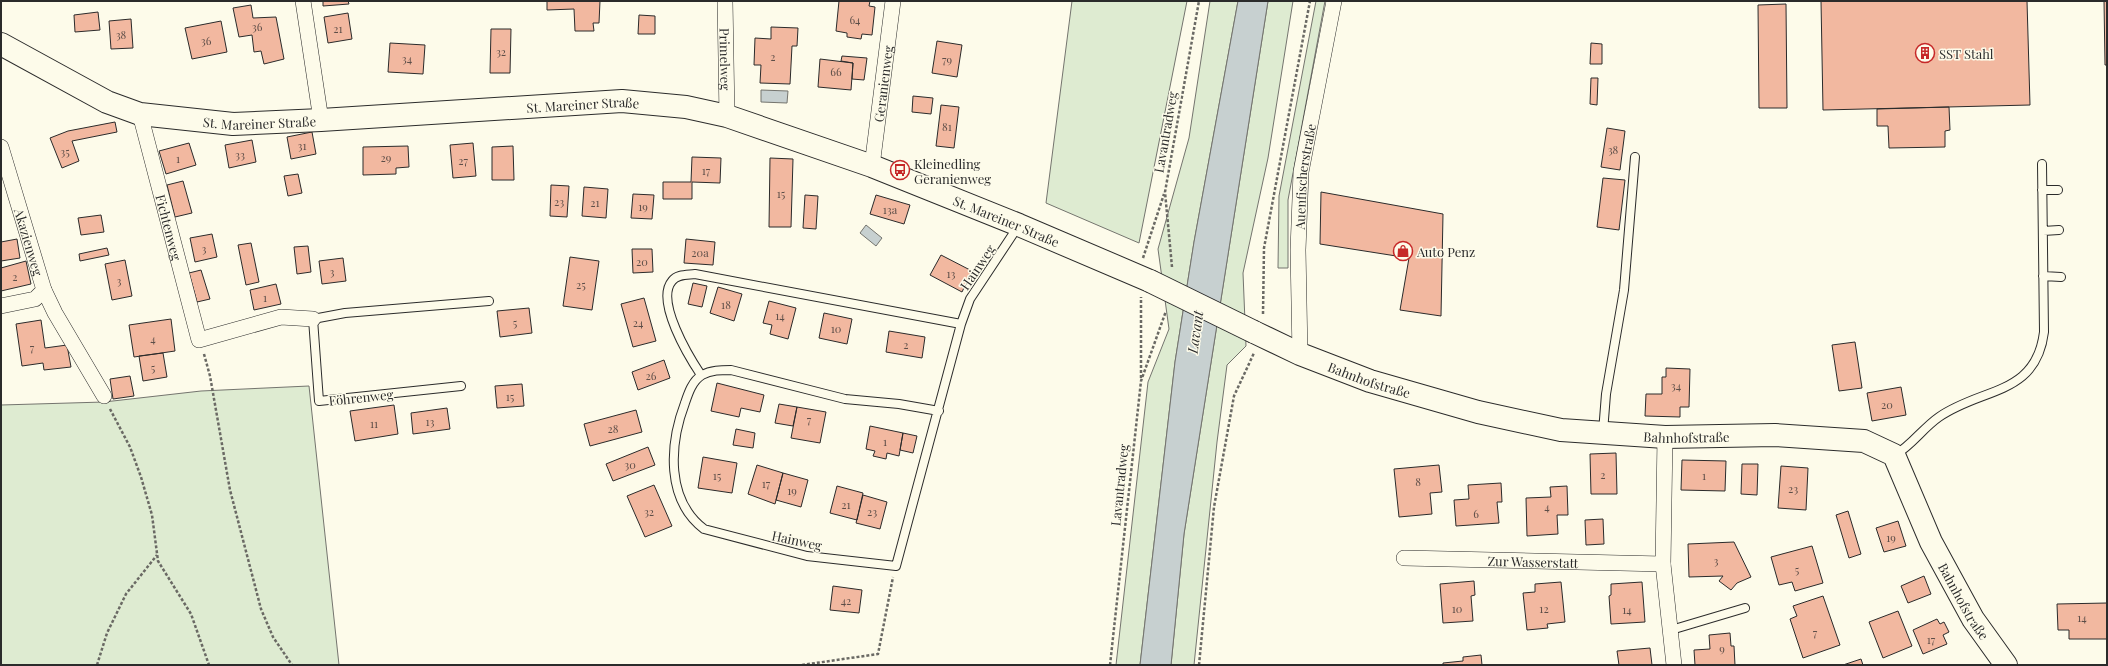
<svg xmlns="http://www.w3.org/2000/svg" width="2108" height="666" font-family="'Playfair Display',serif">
	<rect width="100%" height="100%" fill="#fdfbea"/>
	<path fill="#deebd1" stroke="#74746e" d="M1072,1H1187L1139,243L1046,203Z
		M1210,1H1238L1194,242L1175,362L1140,665H1116L1148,382L1169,329L1158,249L1189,138Z
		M1268,1H1293L1268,158L1243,273L1246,346L1227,365L1217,442L1194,665H1171L1184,534Z
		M1316,1H1325L1288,200V268H1278L1279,196Z
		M309,386L339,665H1V405L104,402L201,391Z"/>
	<path fill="#c7d0d0" stroke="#74746e" d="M1238,1H1268L1184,534L1171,665H1140L1175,362L1194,242Z
		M761,90L788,91L787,103L761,102Z
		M866,225L882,238L876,246L860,233Z"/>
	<path fill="#f2b8a0" stroke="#2b2b2b" d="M323,1H348L349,4L323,6Z
		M547,1H600L599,23H593L594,31H575L574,9L547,10Z
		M839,1H870L869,6L875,7L872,35L862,34L861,39L847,37V33L836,31Z
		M1821,1H2027L2030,105L1823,110Z
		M2104,1H2107V65H2105Z
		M1786,4L1787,108H1759L1758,5Z
		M251,5L253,18L276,17L284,59L264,64L261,51L254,52L252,35L239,37L233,8Z
		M98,12L100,30L75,32L74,15Z
		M348,13L352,39L328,43L324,17Z
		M639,15L655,16V34H638Z
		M131,19L133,48L111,49L109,21Z
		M221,21L227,52L192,59L185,28Z
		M771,27L798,28L797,46H792L790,84L760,83L761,65H754L755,38L771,39Z
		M491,29H511L510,73H490Z
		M937,41L962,45L957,77L932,73Z
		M390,43L425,45L423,74L388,72Z
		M1591,43L1602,44V64H1590Z
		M842,56L867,58L864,80L852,79L853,63L841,61Z
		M820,59L853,63L851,90L818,87Z
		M1591,78H1598L1597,105L1590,104Z
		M913,96L933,98L931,114L912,112Z
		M941,105L959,107L954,148L936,146Z
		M1949,107L1950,130L1945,131V147L1889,148L1888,126H1877V109Z
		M115,122L117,132L72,141L79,161L62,168L50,138L68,131Z
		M1607,128L1625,131L1620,170L1601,167Z
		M312,132L316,154L291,159L287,137Z
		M252,140L256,162L229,168L225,145Z
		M189,143L196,165L166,174L159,151Z
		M473,143L476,176L453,178L450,145Z
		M408,146L409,167L396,168V174L363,175V147Z
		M513,146L514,180H492V147Z
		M692,157L721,158L720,183L692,182V199H663V182H691Z
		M770,158L793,159L791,227H769Z
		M298,174L302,193L288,196L284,176Z
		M1603,178L1625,180L1619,230L1597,227Z
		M183,181L192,213L175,217L167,185Z
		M551,185L569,186L567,217L550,216Z
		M584,187L608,189L606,218L582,216Z
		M1321,192L1443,214L1441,316L1400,310L1409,258L1320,244Z
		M633,194L654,195L652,219L631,218Z
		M805,195L818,196L816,229L803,228Z
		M876,195L910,205L904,224L870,214Z
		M101,215L104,232L81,235L78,218Z
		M212,234L217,257L195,262L190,238Z
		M17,239L20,258L1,261V242Z
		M686,239L715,242L713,265L684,263Z
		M251,243L259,282L246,285L238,245Z
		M308,246L311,272L297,274L294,247Z
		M107,248L109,255L80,261L79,254Z
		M632,249H652L653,272L633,273Z
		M941,255L972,271L962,292L930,275Z
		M570,257L599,261L592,310L563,306Z
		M343,258L346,281L322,284L319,261Z
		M125,260L132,296L112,300L105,264Z
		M26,261L31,284L1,291V268Z
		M201,270L210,299L197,302L189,273Z
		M693,283L707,286L702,307L688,304Z
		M276,284L281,304L254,310L250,290Z
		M718,287L742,294L734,321L710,313Z
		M644,298L656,341L633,347L621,304Z
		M769,301L796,308L788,339L770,334L772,325L763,323Z
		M529,308L532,333L500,337L497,311Z
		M824,313L852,319L847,344L819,338Z
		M171,319L175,351L134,357L129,325Z
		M41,320L45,348L67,345L71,367L44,370L43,363L22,366L16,324Z
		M889,331L925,337L922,358L886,352Z
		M1855,342L1862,388L1839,391L1832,345Z
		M163,353L167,377L143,381L139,356Z
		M664,360L670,378L638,390L632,372Z
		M1666,368L1690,369L1689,407H1680V417L1645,416L1646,394H1662V377H1666Z
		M130,376L134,396L113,399L110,379Z
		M717,383L764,395L760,412L741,408L739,417L711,411Z
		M522,384L524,406L497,408L495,386Z
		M1901,387L1906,415L1872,421L1867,393Z
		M779,404L797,407L793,426L775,423Z
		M394,405L398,434L355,441L350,411Z
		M797,407L826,412L820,443L791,438Z
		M447,408L450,429L413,434L411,413Z
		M636,410L642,432L590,446L584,424Z
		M870,426L903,433L899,456L887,453L886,459L873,456L875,451L866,449Z
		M736,429L755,433L753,448L733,445Z
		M903,433L917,436L913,453L900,450Z
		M648,447L655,465L613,481L606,464Z
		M1616,453L1617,494H1591L1590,454Z
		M703,457L737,463L732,493L698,488Z
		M1682,460L1726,461L1725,491L1681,490Z
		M1742,464H1758L1757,495L1741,494Z
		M757,465L783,473L775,504L748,494Z
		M1439,465L1442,492L1430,493L1432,514L1399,517L1394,469Z
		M1781,466L1808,468L1806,510L1778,508Z
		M783,473L808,480L801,507L776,500Z
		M1501,483L1502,502H1497L1499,523L1456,526L1454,500L1469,499L1468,485Z
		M654,485L672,526L645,537L627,496Z
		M837,486L863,493L857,520L830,513Z
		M1567,486L1568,515H1557L1558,534L1527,536L1526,498L1551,497L1550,487Z
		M863,495L887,502L880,529L856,523Z
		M1848,511L1861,554L1849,558L1836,515Z
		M1603,519L1604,544L1586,545L1585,520Z
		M1898,521L1906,546L1884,552L1876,528Z
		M1734,542L1751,577L1737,583L1731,590L1719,581L1723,576L1689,577L1688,544Z
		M1812,546L1823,583L1795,591L1792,582L1779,585L1771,557Z
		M1924,576L1931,594L1908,603L1901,586Z
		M1474,581L1475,595L1471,596L1473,621L1443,623L1440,584Z
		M1561,582L1565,622L1547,624L1548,628L1527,630L1523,593L1535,592V584Z
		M1642,582L1645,622L1611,624L1609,596L1611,595V584Z
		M833,586L862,590L859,613L830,610Z
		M1823,596L1840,645L1803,658L1790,619L1797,616L1793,606Z
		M2107,603V639H2069V630H2058L2057,604Z
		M1898,611L1912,646L1883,658L1869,622Z
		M1937,619L1940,624L1944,622L1949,632L1943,635L1947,644L1923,654L1913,630Z
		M1730,633L1731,646H1734L1735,665H1695L1694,650L1710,649L1709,635Z
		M1650,648L1652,665H1619L1617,651Z
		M1481,655L1482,665H1443V663L1463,661V657Z
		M1861,659L1863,665H1843Z"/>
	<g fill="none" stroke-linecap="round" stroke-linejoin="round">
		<defs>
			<path id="lane" d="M2042,190H2058
				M2043,231L2059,230
				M2043,276L2061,277
				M701,375C689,357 655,301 672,281C677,274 687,275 695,274L961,324
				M461,386L319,401L313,319L345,313L489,301
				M939,411L899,404L845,399L731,370C721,370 711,370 702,375C692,381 688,394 685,403C669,445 666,500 704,529L807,556L896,566L961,324L970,299L1019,225
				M1603,432L1606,394L1624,290L1635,157
				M1895,455C1912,445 1923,428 1939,417C1982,387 2036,396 2044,332L2042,164
				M1671,630L1745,608"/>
			<g id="street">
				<path d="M303,1L321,120"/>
				<path id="s1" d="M725,1L727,116"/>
				<path id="s2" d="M140,114L199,340L281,317L313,319"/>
				<path id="s3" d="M1,147L44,290L35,299L1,306"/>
				<path id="s4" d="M872,166L893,1"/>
				<path d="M44,290L55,313L104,396"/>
				<path id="s5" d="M1300,354L1298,250L1301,172L1334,1"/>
				<path d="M1665,437L1663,564L1674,665"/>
				<path id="s6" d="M1404,558L1663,564"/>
			</g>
			<g id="secondary">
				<path id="s7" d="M1,44L107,102L140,114L233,124L321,120L622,101L686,107L727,116L872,166L1019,225L1150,281"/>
				<path id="s8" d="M1254,332L1300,354L1370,381L1478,412L1561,430L1665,437L1775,435L1864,441L1894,455L1931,542L1973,619L2006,665"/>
			</g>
		</defs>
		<use href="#lane" stroke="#2b2b2b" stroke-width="10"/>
		<use href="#street" stroke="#2b2b2b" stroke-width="16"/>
		<use href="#secondary" stroke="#2b2b2b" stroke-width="24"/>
		<path stroke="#6a6964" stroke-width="2.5" stroke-dasharray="3 2" stroke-linecap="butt" d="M1143,258L1164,194
			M1172,267L1165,192L1199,1
			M1263,314L1264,248L1310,1
			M204,354L210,376L230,490L261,609L273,637L292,665
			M1141,378V297
			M110,409L130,447L141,477L152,515L158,561L191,614L209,665
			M97,665L107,633L126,594L157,555
			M802,665L878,654L893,577
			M1110,665L1141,381L1166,311
			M1199,665L1214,507L1234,396L1254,353"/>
		<use href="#lane" stroke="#fdfbea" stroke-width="8"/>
		<use href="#street" stroke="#fdfbea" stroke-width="15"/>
		<use href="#secondary" stroke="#fdfbea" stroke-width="22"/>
		<defs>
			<path id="secondary-bridge" d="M1150,281L1254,332"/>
		</defs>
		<use href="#secondary-bridge" stroke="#2b2b2b" stroke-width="24" stroke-linecap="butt"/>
		<use href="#secondary-bridge" stroke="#fdfbea" stroke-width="22"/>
	</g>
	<defs>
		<symbol id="building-ring" viewBox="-11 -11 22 22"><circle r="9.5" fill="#fdfbea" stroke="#c62828" stroke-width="1.5"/><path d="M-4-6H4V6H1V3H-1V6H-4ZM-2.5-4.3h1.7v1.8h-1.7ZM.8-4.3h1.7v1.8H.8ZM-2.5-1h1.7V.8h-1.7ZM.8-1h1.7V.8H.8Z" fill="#c62828"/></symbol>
		<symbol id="bus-ring" viewBox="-11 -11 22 22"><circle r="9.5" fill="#fdfbea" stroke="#c62828" stroke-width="1.5"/><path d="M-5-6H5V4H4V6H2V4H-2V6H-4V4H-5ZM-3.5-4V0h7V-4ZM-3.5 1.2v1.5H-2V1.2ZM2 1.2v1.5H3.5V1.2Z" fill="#c62828"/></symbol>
		<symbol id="shop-ring" viewBox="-11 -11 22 22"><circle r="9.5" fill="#fdfbea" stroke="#c62828" stroke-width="1.5"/><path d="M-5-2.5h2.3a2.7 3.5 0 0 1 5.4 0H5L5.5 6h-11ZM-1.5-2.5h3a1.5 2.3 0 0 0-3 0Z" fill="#c62828"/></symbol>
	</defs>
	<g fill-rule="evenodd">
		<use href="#building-ring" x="1914" y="42" width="22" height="22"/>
		<use href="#bus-ring" x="889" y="159" width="22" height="22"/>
		<use href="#shop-ring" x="1392" y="240" width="22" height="22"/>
	</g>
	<g text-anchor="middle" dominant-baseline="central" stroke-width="3" stroke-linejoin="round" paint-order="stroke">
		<g font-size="11" fill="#5d4e48">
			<text x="855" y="19">64</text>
			<text x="257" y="26">36</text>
			<text x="338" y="28">21</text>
			<text x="121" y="34">38</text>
			<text x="206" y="40">36</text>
			<text x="501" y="51">32</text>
			<text x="773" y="56">2</text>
			<text x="407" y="58">34</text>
			<text x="947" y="59">79</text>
			<text x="836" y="71">66</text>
			<text x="947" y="126">81</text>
			<text x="302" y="145">31</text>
			<text x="1613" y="149">38</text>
			<text x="65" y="151">35</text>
			<text x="240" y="154">33</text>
			<text x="386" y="157">29</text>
			<text x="178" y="158">1</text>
			<text x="463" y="160">27</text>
			<text x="706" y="170">17</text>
			<text x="781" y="193">15</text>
			<text x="559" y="201">23</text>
			<text x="595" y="202">21</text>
			<text x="643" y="206">19</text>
			<text x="890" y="209">13a</text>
			<text x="204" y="248">3</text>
			<text x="700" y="252">20a</text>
			<text x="642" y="261">20</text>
			<text x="332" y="271">3</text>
			<text x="951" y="273">13</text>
			<text x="15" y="276">2</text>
			<text x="119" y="280">3</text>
			<text x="581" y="284">25</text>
			<text x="265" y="297">1</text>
			<text x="726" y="304">18</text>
			<text x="780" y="315">14</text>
			<text x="515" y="322">5</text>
			<text x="638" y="322">24</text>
			<text x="836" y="328">10</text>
			<text x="153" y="338">4</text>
			<text x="906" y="344">2</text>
			<text x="32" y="347">7</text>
			<text x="153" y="367">5</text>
			<text x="651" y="375">26</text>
			<text x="1676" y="385">34</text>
			<text x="510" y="396">15</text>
			<text x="1887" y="404">20</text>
			<text x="809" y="419">7</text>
			<text x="430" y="421">13</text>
			<text x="374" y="423">11</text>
			<text x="613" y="428">28</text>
			<text x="885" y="441">1</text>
			<text x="630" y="464">30</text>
			<text x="1603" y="474">2</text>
			<text x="717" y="475">15</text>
			<text x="1704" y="475">1</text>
			<text x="1418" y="481">8</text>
			<text x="766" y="483">17</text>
			<text x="1793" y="488">23</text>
			<text x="792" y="490">19</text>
			<text x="846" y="504">21</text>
			<text x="1547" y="506">4</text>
			<text x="649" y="511">32</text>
			<text x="872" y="511">23</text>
			<text x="1476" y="513">6</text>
			<text x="1891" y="537">19</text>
			<text x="1716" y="560">3</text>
			<text x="1797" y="569">5</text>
			<text x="846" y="600">42</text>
			<text x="1457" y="608">10</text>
			<text x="1544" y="608">12</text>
			<text x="1627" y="609">14</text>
			<text x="2082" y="617">14</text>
			<text x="1815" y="632">7</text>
			<text x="1931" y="639">17</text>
			<text x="1722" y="648">9</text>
		</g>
		<g font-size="13" fill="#2b2b2b" stroke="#fdfbea" text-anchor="start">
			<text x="1939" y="53">SST Stahl</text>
			<text x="914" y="163">Kleinedling<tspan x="914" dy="15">Geranienweg</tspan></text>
			<text x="1417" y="251">Auto Penz</text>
		</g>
		<g font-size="13" fill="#2b2b2b" stroke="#fdfbea">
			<text stroke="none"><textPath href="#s1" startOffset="58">Primelweg</textPath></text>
			<text stroke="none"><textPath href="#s4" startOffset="83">Geranienweg</textPath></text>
			<text stroke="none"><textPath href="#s7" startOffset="600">St. Mareiner Straße</textPath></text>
			<text stroke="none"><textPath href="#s7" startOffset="276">St. Mareiner Straße</textPath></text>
			<text transform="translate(1165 132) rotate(-80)">Lavantradweg</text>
			<text stroke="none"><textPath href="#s5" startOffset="178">Auenfischerstraße</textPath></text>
			<text stroke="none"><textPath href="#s7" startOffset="1044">St. Mareiner Straße</textPath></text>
			<text stroke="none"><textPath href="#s2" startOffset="117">Fichtenweg</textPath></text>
			<text stroke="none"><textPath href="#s3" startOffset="99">Akazienweg</textPath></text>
			<text transform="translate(977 267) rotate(-56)">Hainweg</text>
			<text stroke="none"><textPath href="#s8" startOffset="125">Bahnhofstraße</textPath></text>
			<text transform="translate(361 397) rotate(-6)">Föhrenweg</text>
			<text stroke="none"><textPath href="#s8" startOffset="449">Bahnhofstraße</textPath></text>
			<text transform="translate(1119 485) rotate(-84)">Lavantradweg</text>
			<text transform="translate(797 540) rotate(12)">Hainweg</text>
			<text stroke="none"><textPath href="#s6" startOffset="129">Zur Wasserstatt</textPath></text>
			<text stroke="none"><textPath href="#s8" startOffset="822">Bahnhofstraße</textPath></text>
		</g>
		<g font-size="14" font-style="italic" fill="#2b2b2b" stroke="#fdfbea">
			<text transform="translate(1195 332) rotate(-82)">Lavant</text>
		</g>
	</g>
	<rect width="2108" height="666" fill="none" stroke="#2b2b2b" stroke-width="4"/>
</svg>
